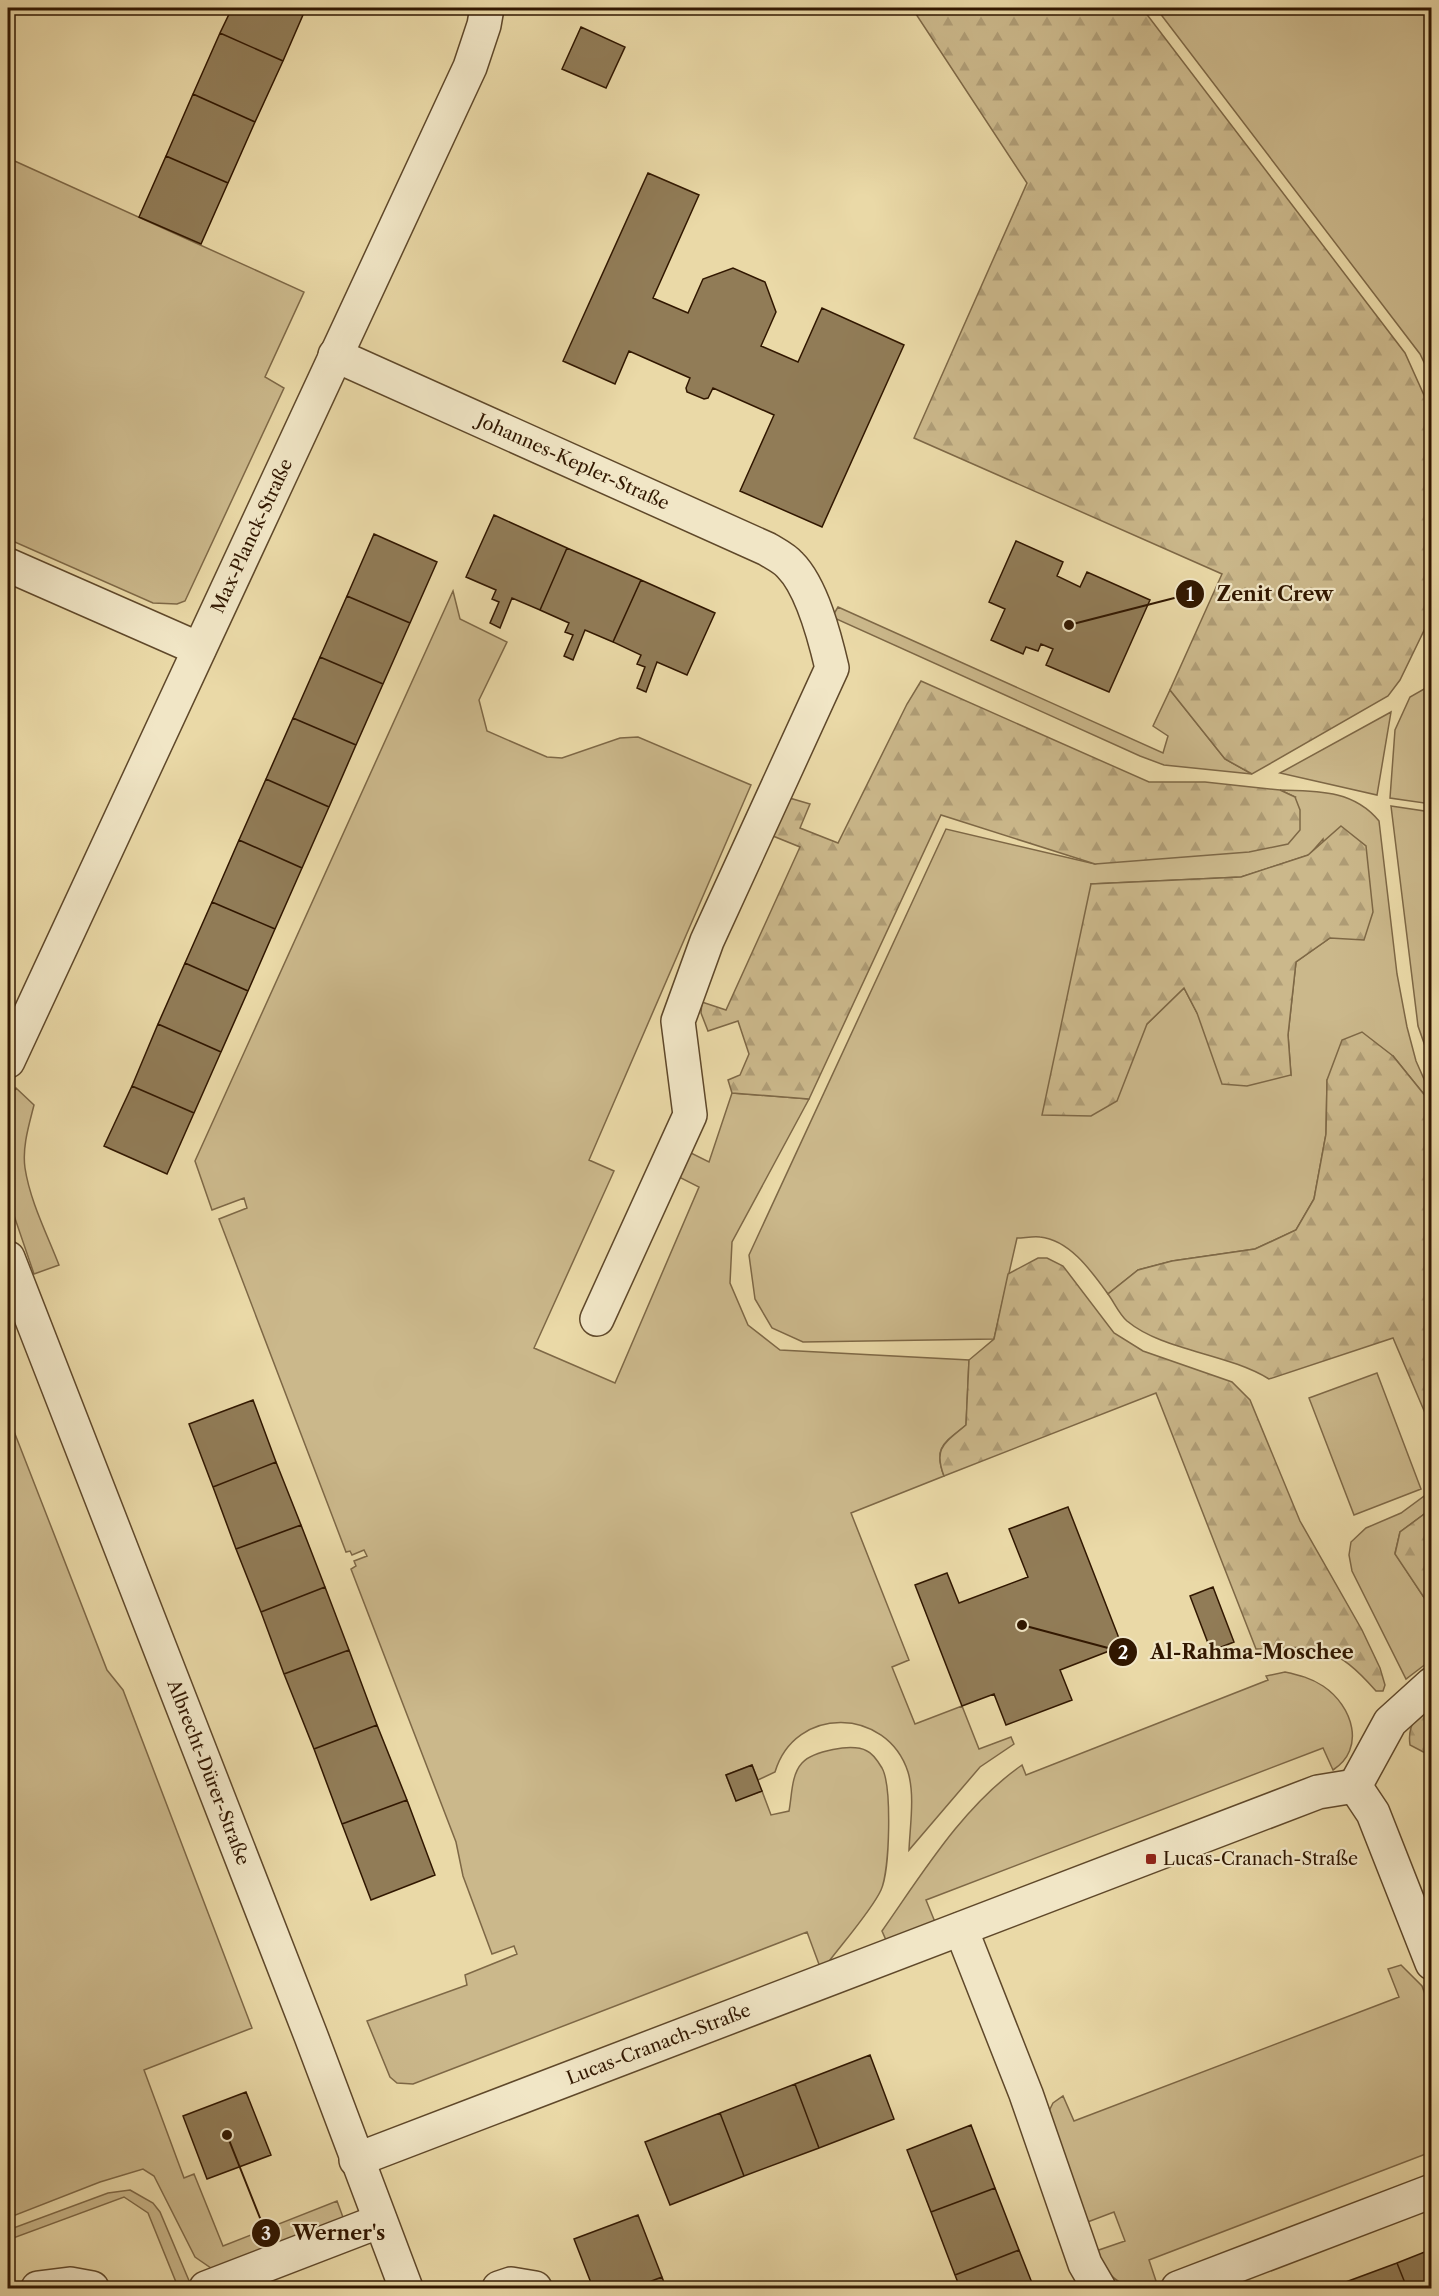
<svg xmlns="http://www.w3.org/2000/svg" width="1439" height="2296" font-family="'Libre Caslon Text',serif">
	<defs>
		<pattern id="forest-firs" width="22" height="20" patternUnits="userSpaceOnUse" patternTransform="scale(1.5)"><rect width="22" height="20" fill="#cbb88b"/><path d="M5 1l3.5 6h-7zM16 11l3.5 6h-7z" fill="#af9d76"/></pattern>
	</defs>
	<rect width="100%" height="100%" fill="#ead9a7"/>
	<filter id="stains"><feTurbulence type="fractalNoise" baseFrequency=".00333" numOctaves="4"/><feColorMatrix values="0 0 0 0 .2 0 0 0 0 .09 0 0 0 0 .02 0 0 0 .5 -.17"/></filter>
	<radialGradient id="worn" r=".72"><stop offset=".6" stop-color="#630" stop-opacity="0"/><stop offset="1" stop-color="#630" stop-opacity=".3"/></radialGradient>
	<path fill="#cbb88b" stroke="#7e6846" stroke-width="1.5" fill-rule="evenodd" d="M1156,8H1431V377L1420,354Z
		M8,158L304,292L265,377L284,388L185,601L177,604L153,603L8,539Z
		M453,591L460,619L507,642L479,700L487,731L547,757L562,758L620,738L638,737L751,785L589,1160L614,1171L534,1348L615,1383L699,1187L673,1174L685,1150L709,1162L732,1093L809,1099L732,1242L730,1283L748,1325L780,1350L969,1360L966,1425C944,1443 933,1447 944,1476L851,1513L909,1660L892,1667L915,1724L962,1706L979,1749L1011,1737L1014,1744L980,1767L909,1850C910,1826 915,1795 908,1772C887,1707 795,1705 775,1772L758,1780L752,1765L726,1775L736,1800L762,1791L771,1815L789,1811C792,1796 791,1775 802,1763C813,1751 852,1743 867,1751C872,1753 879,1763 882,1768C892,1786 890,1870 881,1890C872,1910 841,1945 827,1964L820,1967L807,1932L413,2084L397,2083L390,2077L367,2021L467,1985L465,1975L517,1954L514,1946L492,1954L463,1876L456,1842L351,1569L356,1566L354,1561L367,1556L364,1550L352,1555L350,1551L346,1552L219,1219L247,1208L244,1198L212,1210L195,1161Z
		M838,607L1163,753L1168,736L1153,726L1170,690L1225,759L1252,774L1164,765L1140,756L832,617Z
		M1431,685V804L1390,798L1395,730L1410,697Z
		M1391,712L1377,795L1280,773Z
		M1280,790C1318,791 1354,790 1379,821L1397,974L1407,1027L1416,1061L1431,1095V1103L1393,1056L1327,1080L1326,1134L1314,1199L1296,1230L1255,1249L1172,1261L1138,1270L1108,1294C1092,1272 1070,1240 1040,1237C1033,1236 1024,1238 1017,1238L994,1339L803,1342L772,1328L755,1299L749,1255L946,829L1095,864L1295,797ZM1323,839L1330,938L1296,962L1288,1035L1291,1075L1197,1013L1184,988L1147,1024L1091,884L1241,877L1309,855Z
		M1391,806L1431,812V1063L1418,1026Z
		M16,1088L34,1105C29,1125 22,1147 25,1168C30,1201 47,1234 59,1265L34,1274L8,1198V1102Z
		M1377,1373L1421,1489L1354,1515L1309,1398Z
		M8,1416L107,1670L123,1690L252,2028L144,2070L184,2178L194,2174L223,2246L337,2201L344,2220L225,2269L211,2268L195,2257L154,2176L143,2169L100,2182L8,2218Z
		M1431,1491V1509L1400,1532L1395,1553L1431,1608V1660L1406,1679L1352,1571L1349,1555L1351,1542L1366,1528L1401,1513Z
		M1285,1672C1299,1675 1311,1678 1323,1686C1353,1706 1366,1749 1333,1770L1323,1748L926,1900L935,1922L886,1940L882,1931C922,1874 963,1806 1022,1765L1026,1775L1268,1680L1266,1676Z
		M1401,1965L1422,1986L1431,2011V2152L1149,2260L1157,2284C1125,2294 1110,2279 1093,2252L1125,2241L1114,2212L1085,2223L1048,2113L1053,2103L1063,2096L1074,2121L1399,1997L1388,1969Z
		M130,2190L153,2203L160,2212L190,2283L178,2287L148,2213L124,2197L8,2240V2230L108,2193Z"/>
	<path fill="url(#forest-firs)" stroke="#7e6846" stroke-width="1.5" d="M912,8H1142L1405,353L1432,413L1431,616L1400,680L1388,696L1252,774L1225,759L1170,690L1222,574L914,438L1027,183Z
		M921,681L1149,782H1205L1280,790L1295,797L1300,810V830L1288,844L1249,852L1095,864L941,815L809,1099L732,1093L728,1080L740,1075L749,1054L738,1021L708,1031L701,1013L702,1002L726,1010L800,847L768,834L786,797L810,804L800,828L838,843L907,704Z
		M1341,826L1366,846L1373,912L1364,940L1330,938L1296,962L1288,1035L1291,1075L1247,1086L1222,1084L1197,1013L1184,988L1147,1024L1117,1101L1091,1116L1042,1115L1091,884L1241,877L1308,855Z
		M1362,1032L1393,1056L1431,1103V1427L1393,1338L1269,1379C1227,1353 1163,1351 1127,1321C1119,1314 1114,1302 1108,1294L1138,1270L1172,1261L1255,1249L1296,1230L1314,1199L1326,1134L1327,1080L1342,1040Z
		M1038,1258H1047L1063,1266L1114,1333L1143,1351L1232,1382L1250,1400L1300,1521L1362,1630L1380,1668L1385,1685L1383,1691H1376C1334,1643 1318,1646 1256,1649L1156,1393L944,1476C933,1447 945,1443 966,1425L969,1360L994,1339L1008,1274Z
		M1431,1509V1608L1395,1554L1400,1532Z
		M1431,1701V1756L1410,1745C1407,1725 1417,1714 1431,1701Z"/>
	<path fill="#917c57" stroke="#311700" stroke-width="1.5" d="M232,8H306L283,61L220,33Z
		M581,27L625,47L606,88L562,69Z
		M220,33L283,61L255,122L193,94Z
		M193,94L255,122L228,183L166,156Z
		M166,156L228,183L201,244L139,217Z
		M648,173L699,195L653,298L688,313L703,279L733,268L765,282L776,312L761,346L798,362L822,308L904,345L822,527L740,491L774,415L713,388L708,398L704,399L687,392L686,388L690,378L629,351L615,384L563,361Z
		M494,515L567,548L540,610L512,598L500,628L490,623L499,602L492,599L496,590L466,577Z
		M374,534L437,562L410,623L347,596Z
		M1016,541L1063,562L1057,576L1080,587L1087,572L1150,600L1109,692L1046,665L1053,649L1041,644L1038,651L1026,647L1023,654L991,640L1005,609L989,602Z
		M567,548L641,580L613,642L585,630L573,660L564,656L573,635L565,632L569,623L540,610Z
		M641,580L715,613L687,675L657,662L646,692L637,688L645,667L637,664L641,655L613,642Z
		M347,596L410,623L383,684L320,657Z
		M320,657L383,684L356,745L293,718Z
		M293,718L356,745L329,807L266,779Z
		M266,779L329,807L302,868L239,840Z
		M239,840L302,868L275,929L212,902Z
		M212,902L275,929L248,991L185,963Z
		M185,963L248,991L221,1052L158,1024Z
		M158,1024L221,1052L194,1113L132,1086Z
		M132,1086L194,1113L167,1174L104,1146Z
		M253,1400L276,1462L213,1487L189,1424Z
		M276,1462L301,1525L236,1549L213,1487Z
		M1068,1507L1122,1646L1060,1670L1072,1700L1006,1725L994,1694L962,1706L915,1585L947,1573L959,1603L1028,1577L1009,1529Z
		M301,1525L325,1587L261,1612L236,1549Z
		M325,1587L349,1650L284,1674L261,1612Z
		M1213,1587L1234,1642L1211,1651L1190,1596Z
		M349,1650L377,1725L314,1749L284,1674Z
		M377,1725L407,1800L342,1824L314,1749Z
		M752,1765L762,1791L736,1801L726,1775Z
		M407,1800L435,1875L371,1900L342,1824Z
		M870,2055L894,2119L819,2148L795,2084Z
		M795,2084L819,2148L744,2176L720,2113Z
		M246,2092L271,2155L207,2179L183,2116Z
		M720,2113L744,2176L670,2205L645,2142Z
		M971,2125L995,2188L931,2212L907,2150Z
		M995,2188L1019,2250L955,2275L931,2212Z
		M638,2215L662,2277L633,2288H593L574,2239Z
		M1432,2249V2288H1407L1397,2263Z
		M1019,2250L1034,2288H960L955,2275Z
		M1397,2263L1407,2288H1336L1335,2286Z
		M662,2277L666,2288H633Z"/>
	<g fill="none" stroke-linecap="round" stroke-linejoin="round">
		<defs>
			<g id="minor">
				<path id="s1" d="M335,355L767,549C775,554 784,558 790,565C812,587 825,638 832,668L707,941L678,1021L690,1115L597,1319"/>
				<path d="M8,565L199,649"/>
				<path id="s2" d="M8,1061L470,67L484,25L487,8"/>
				<path id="s3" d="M8,1258L311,2036L406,2288"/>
				<path d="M1355,1786L1373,1813L1432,1963"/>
				<path d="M1355,1786L1390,1722L1432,1684"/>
				<path d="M961,1929L1026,2094L1085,2264L1099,2288"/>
				<path id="s4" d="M356,2160L1318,1792L1355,1786"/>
				<path d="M38,2288L70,2284L92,2288"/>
				<path d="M206,2288L380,2221"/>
				<path d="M499,2288L511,2284L535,2288"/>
				<path d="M1178,2288L1432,2191"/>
			</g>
		</defs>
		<use href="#minor" stroke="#5f482a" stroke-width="36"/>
		<use href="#minor" stroke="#f1e6c6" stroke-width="33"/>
	</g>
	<rect fill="#8f2418" stroke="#f1e6c6" stroke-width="2" x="1145" y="1853" width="12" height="12" rx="3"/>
	<g text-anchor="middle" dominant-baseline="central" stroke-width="4.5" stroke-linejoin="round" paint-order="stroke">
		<g font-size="18" fill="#311700" stroke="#f1e6c6">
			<text stroke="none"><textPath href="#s1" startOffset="261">Johannes-Kepler-Straße</textPath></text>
			<text stroke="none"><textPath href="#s2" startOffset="579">Max-Planck-Straße</textPath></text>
			<text stroke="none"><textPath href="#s3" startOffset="552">Albrecht-Dürer-Straße</textPath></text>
			<text stroke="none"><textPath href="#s4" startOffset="324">Lucas-Cranach-Straße</textPath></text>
		</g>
		<g font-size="18" fill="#311700" stroke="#f1e6c6" text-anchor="start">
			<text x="1163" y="1859">Lucas-Cranach-Straße</text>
		</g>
	</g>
	<path fill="none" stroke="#311700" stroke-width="2" d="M1069 625L1190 594M1022 1625L1123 1652M227 2135L266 2233"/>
	<g fill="#311700" stroke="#f1e6c6" stroke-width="2">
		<circle cx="1069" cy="625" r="6"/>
		<circle cx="1022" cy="1625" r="6"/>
		<circle cx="227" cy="2135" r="6"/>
		<circle cx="1190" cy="594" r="15"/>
		<circle cx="1123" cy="1652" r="15"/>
		<circle cx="266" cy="2233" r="15"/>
	</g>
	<g font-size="18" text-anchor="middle" font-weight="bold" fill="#fff">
		<text x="1190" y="601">1</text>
		<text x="1123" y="1659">2</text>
		<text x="266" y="2240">3</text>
	</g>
	<g font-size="20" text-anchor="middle" font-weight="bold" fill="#311700" stroke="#f1e6c6" stroke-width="4.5" stroke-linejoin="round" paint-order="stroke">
		<text x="1275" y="601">Zenit Crew</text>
		<text x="1252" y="1659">Al-Rahma-Moschee</text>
		<text x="339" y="2240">Werner's</text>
	</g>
	<rect width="1439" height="2296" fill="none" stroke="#ead9a7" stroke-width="30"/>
	<rect x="9" y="9" width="1421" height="2278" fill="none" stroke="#311700" stroke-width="3"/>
	<rect x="15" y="15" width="1409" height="2266" fill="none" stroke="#311700" stroke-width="1.5"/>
	<rect width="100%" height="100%" filter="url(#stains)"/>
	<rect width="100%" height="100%" fill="url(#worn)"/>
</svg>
